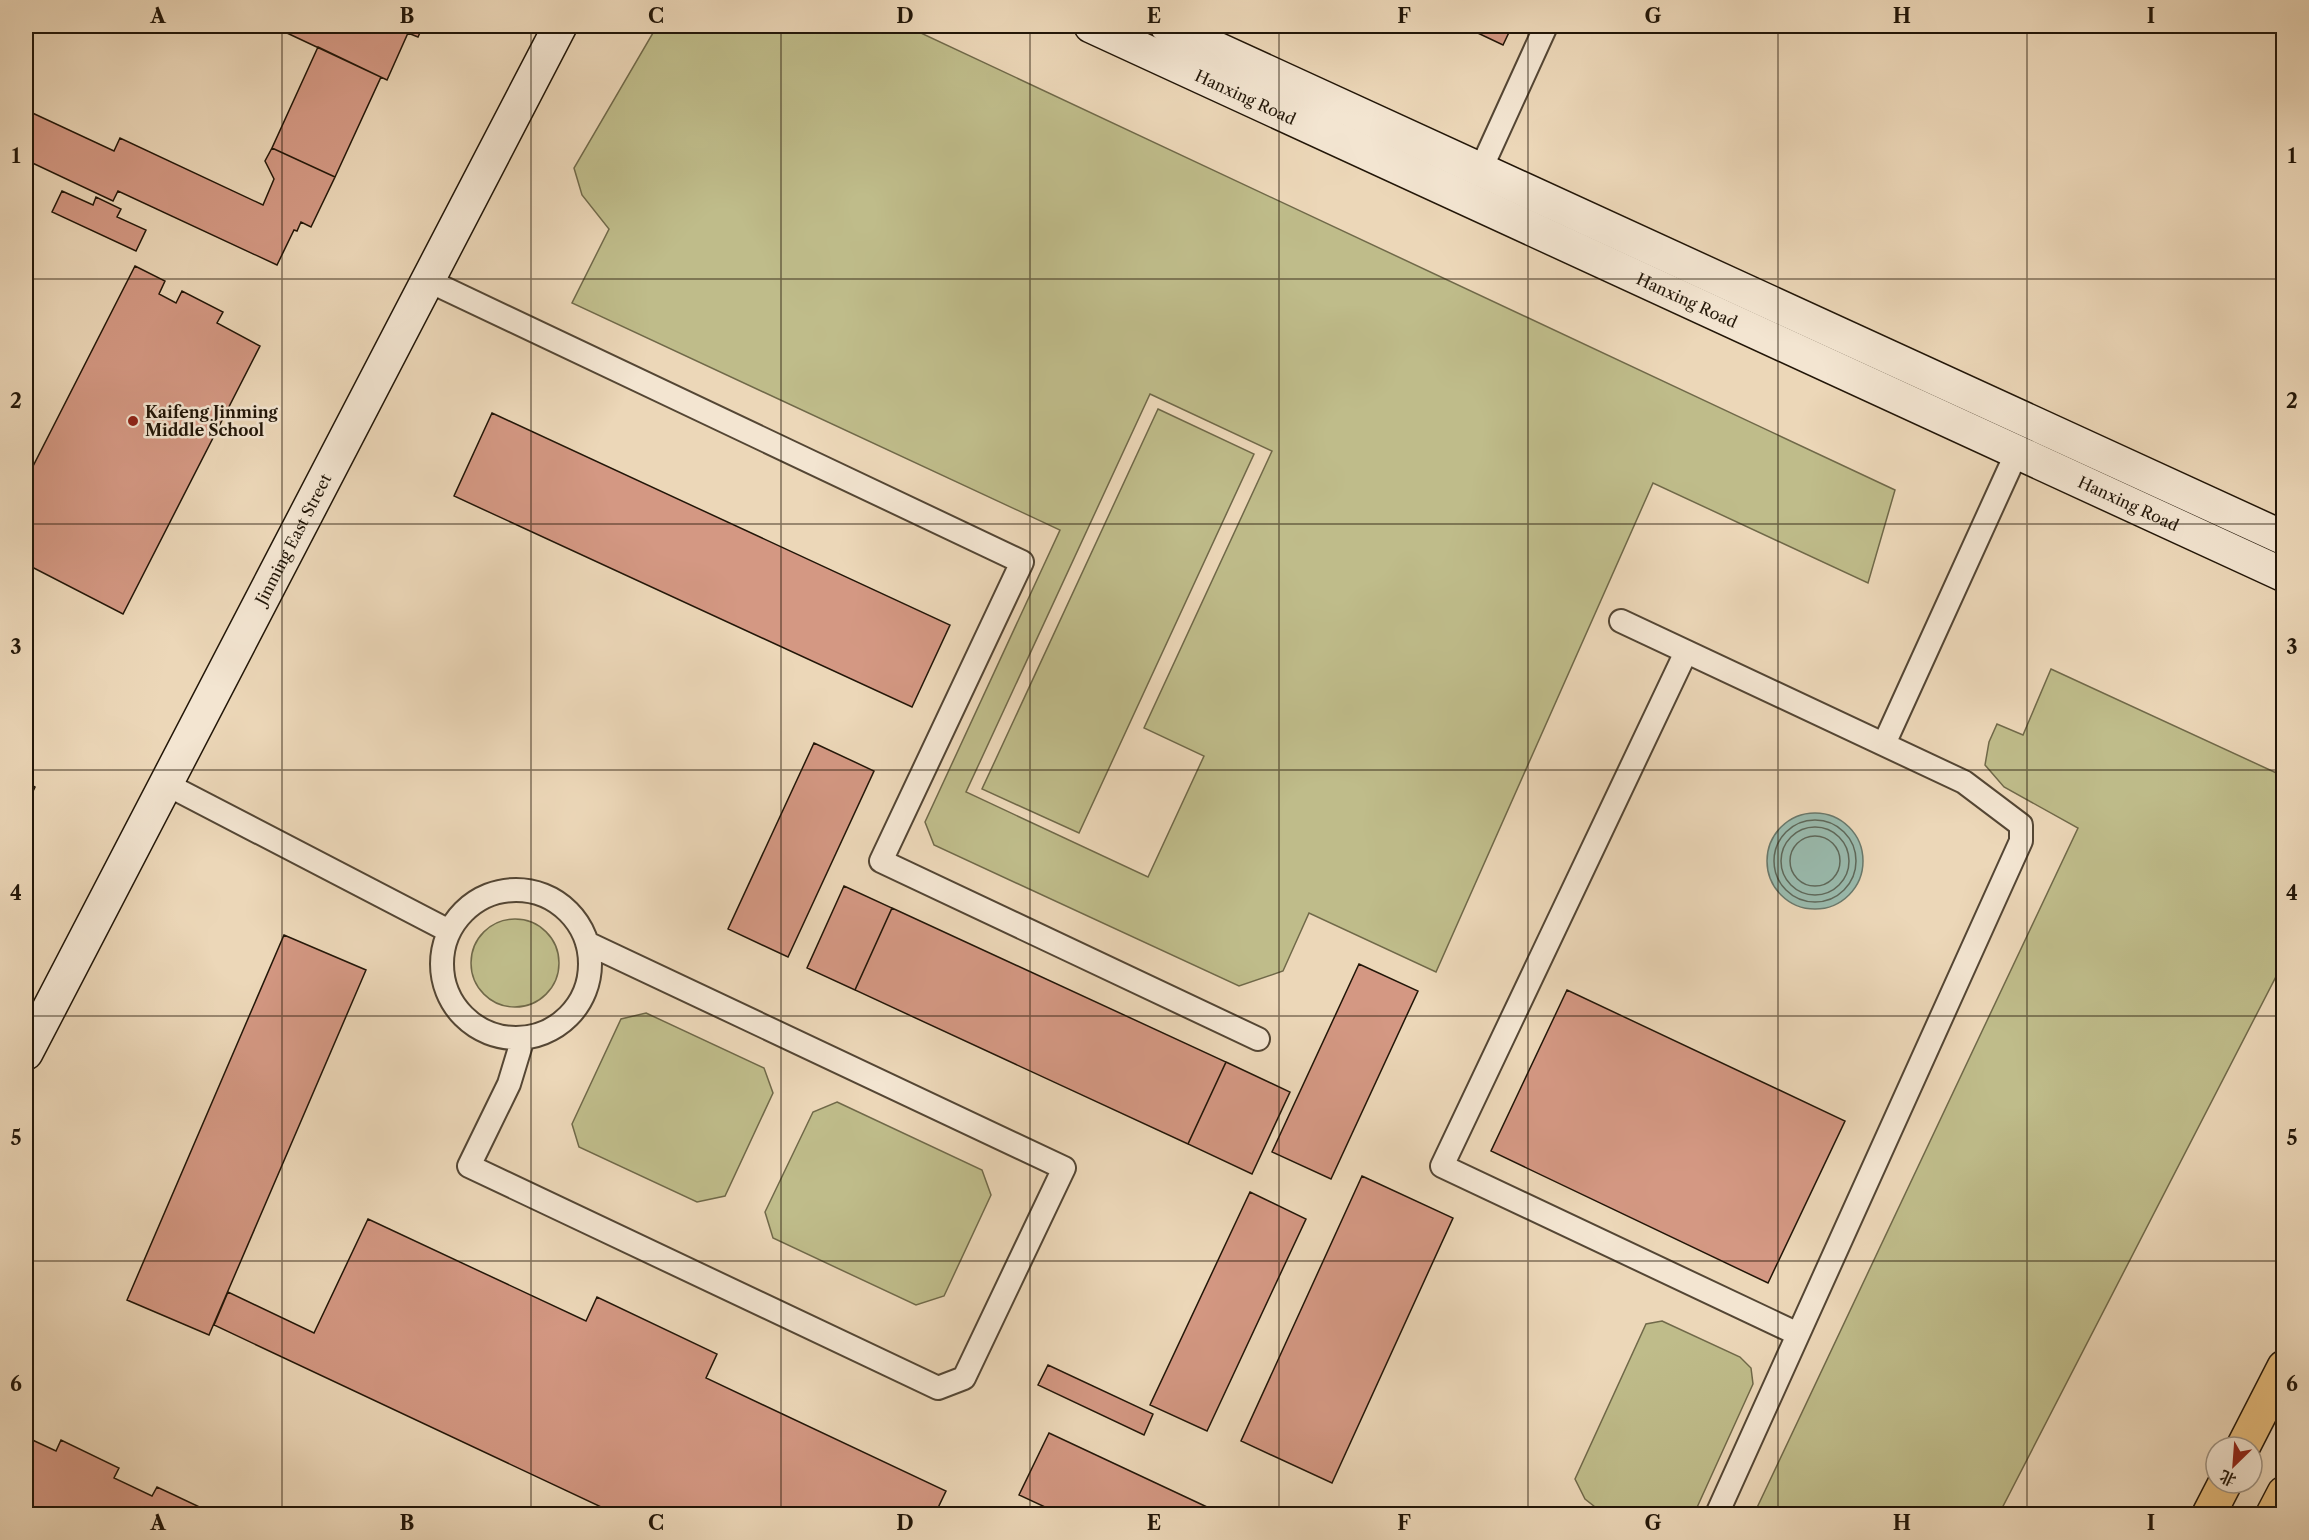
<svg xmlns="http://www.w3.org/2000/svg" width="2309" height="1540" font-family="'Libre Caslon Text','Noto Serif SC',serif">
	<rect width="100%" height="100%" fill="#ecd7b8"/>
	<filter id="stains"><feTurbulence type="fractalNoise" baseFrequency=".00333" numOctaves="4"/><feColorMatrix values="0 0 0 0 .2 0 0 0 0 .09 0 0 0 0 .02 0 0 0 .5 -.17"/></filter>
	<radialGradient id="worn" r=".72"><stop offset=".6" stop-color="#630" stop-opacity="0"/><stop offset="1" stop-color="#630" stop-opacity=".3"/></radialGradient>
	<path fill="#bfbc8a" stroke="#706949" stroke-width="1.5" fill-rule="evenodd" d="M657,26H906L1895,490L1868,583L1653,483L1436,972L1309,913L1283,971L1239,986L934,845L925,822L1060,530L572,303L609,229L582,195L574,168ZM1150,394L1272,451L1144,728L1204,756L1148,877L966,792Z
		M1158,409L1254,454L1079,833L982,789Z
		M2051,669L2283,776V963L1999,1514H1754L2078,828L2004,787L1985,765L1989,742L1997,724L2023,735Z
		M471 963a44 44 0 1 1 88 0a44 44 0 1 1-88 0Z
		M646,1013L764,1068L773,1093L725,1196L697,1202L579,1147L572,1124L621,1019Z
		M837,1102L982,1170L991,1195L944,1296L916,1305L773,1238L765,1212L813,1112Z
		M1662,1321L1740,1357L1751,1368L1753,1384L1694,1514H1604L1585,1499L1575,1479L1646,1324Z"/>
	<path fill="#99baad" stroke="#69786b" stroke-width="1.5" d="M1767 861a48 48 0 1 1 96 0a48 48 0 1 1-96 0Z"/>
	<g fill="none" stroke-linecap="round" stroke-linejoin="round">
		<path stroke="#5e685a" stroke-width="1.5" d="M1774 861a41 41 0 1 1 82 0a41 41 0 1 1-82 0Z
			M1781 861a34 34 0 1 1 68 0a34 34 0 1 1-68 0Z
			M1790 861a25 25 0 1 1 50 0a25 25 0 1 1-50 0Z"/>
	</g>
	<path fill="#d49883" stroke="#221608" stroke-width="1.5" d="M272,26H423L418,37L408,33L387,80Z
		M1463,26H1512L1503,45Z
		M318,47L381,77L335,177L272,148Z
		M26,110L114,151L120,138L263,205L274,179L265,161L272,148L335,177L311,227L301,222L297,231L294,230L277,265L118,191L113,201L26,160Z
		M62,191L93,205L96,197L121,209L117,217L146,230L136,251L52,212Z
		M135,266L165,281L159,294L176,303L182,291L223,312L217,323L260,346L123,614L26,564V480Z
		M492,413L950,625L912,707L454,496Z
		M814,743L874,771L788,957L728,929Z
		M26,782L35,787L26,806Z
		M844,886L892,908L855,990L807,968Z
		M892,908L1226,1062L1188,1144L855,990Z
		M284,935L366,970L209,1335L127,1300Z
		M1359,964L1418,991L1331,1179L1272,1152Z
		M1567,990L1845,1121L1768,1283L1491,1151Z
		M1226,1062L1290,1092L1252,1174L1188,1144Z
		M1362,1176L1453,1218L1332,1483L1241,1441Z
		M1250,1192L1306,1219L1207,1431L1150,1405Z
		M368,1219L586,1321L597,1297L717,1354L706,1378L946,1491L935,1514H616L214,1325L228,1292L314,1333Z
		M1048,1365L1153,1414L1144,1435L1038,1385Z
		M1049,1433L1222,1514H1060L1019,1495Z
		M26,1437L56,1451L61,1440L119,1468L114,1478L152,1496L157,1487L206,1510L203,1514H26Z"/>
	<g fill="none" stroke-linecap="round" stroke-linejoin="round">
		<defs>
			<path id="lane" d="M1480,171L1546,26
				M427,280L1022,562L881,861L1258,1039
				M1621,621L1964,782L2021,825V841L1717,1514
				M1686,652L1442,1166L1798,1334
				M1884,744L2017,452
				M166,784L449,931
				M442 964a74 74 0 1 1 148 0a74 74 0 1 1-148 0Z
				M523,1038L509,1084L469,1166L938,1388L964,1378L1064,1168L587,943"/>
			<g id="secondary">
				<path id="s1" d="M1091,26L2284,575"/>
				<path d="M1167,26L2284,538"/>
				<path id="s2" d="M26,1053L560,26"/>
			</g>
			<path id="primary" d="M2243,1447L2284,1367
				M2209,1514L2225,1483
				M2273,1514L2284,1493"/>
		</defs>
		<use href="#lane" stroke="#544634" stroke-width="26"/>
		<use href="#secondary" stroke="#221608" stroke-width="36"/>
		<use href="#primary" stroke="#221608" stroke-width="36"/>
		<use href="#lane" stroke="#f3e5d1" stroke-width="22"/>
		<use href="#secondary" stroke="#f3e5d1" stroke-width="33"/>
		<use href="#primary" stroke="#e6bc7c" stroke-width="33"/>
	</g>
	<path fill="none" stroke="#221608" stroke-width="1.5" stroke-opacity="0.55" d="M282,26V1514M531,26V1514M781,26V1514M1030,26V1514M1279,26V1514M1528,26V1514M1778,26V1514M2027,26V1514M26,279H2284M26,524H2284M26,770H2284M26,1016H2284M26,1261H2284"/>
	<circle fill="#8f2418" stroke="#f3e5d1" stroke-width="2" cx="133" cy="421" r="6"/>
	<g text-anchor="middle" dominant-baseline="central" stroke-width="5" stroke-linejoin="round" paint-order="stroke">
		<g font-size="16" fill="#221608" stroke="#f3e5d1">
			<text stroke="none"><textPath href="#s1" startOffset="170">Hanxing Road</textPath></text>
			<text stroke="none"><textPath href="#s1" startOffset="656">Hanxing Road</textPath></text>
			<text stroke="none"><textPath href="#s1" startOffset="1142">Hanxing Road</textPath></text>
			<text stroke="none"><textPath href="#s2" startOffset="579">Jinming East Street</textPath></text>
		</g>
		<g font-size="16" font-weight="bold" fill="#221608" stroke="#f3e5d1" text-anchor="start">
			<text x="145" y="412">Kaifeng Jinming<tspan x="145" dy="18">Middle School</tspan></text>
		</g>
	</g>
	<rect width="2309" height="1540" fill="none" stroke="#ecd7b8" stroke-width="66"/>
	<g transform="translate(2234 1465) rotate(205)"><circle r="28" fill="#f3e5d1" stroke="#9f9281" stroke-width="1.5"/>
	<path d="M0-4.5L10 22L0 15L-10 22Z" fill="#8f2418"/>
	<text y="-9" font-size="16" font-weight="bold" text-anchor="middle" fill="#221608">北</text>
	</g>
	<rect x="33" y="33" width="2243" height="1474" fill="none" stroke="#221608" stroke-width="2"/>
	<g font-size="20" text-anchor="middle" font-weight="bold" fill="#221608">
		<text x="158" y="23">A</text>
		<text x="407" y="23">B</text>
		<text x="656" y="23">C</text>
		<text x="905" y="23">D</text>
		<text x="1154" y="23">E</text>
		<text x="1404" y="23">F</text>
		<text x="1653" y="23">G</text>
		<text x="1902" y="23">H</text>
		<text x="2151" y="23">I</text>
		<text x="16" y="163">1</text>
		<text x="2292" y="163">1</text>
		<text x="16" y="408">2</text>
		<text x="2292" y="408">2</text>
		<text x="16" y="654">3</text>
		<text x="2292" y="654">3</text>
		<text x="16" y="900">4</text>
		<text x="2292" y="900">4</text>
		<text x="16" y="1145">5</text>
		<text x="2292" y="1145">5</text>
		<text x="16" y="1391">6</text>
		<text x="2292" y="1391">6</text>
		<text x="158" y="1530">A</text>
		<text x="407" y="1530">B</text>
		<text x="656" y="1530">C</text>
		<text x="905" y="1530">D</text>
		<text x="1154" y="1530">E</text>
		<text x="1404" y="1530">F</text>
		<text x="1653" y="1530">G</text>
		<text x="1902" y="1530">H</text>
		<text x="2151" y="1530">I</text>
	</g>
	<rect width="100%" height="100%" filter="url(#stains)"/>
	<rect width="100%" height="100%" fill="url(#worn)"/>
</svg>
